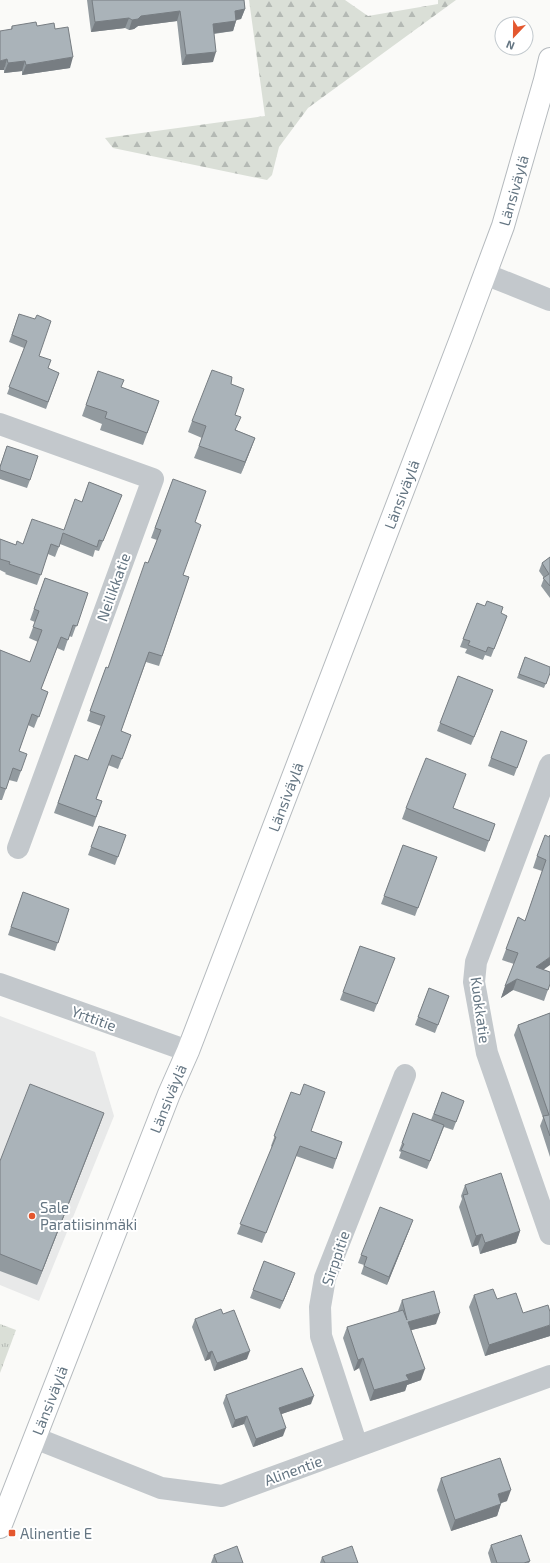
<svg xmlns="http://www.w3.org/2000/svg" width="550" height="1563" font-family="'Exo 2',sans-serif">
	<defs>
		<pattern id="forest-firs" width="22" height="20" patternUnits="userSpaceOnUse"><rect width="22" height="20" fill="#dadfd7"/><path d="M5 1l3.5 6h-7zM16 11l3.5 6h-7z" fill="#b4b9b4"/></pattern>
		<pattern id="park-tufts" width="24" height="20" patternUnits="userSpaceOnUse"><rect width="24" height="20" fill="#dadfd7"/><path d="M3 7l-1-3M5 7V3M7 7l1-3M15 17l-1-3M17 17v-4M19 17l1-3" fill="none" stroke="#b4b9b4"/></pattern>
	</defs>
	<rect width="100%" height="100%" fill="#fafaf8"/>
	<path fill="#e8e9e9" d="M0,1016L95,1052L114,1116L39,1301L0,1285Z"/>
	<path fill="url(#forest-firs)" d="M249,0H345L368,16L438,4V0H456L308,108L279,147L272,175L267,180L113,148L105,138L265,116Z"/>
	<path fill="url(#park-tufts)" d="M0,1324L16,1330L0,1373Z"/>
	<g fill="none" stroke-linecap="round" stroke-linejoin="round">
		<defs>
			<g id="major">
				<path id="s1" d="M0,1527L169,1094L188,1051L462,336L503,226L545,80L550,59"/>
			</g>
		</defs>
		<use href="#major" stroke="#b5babe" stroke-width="24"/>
		<path stroke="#c3c8cc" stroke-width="22" d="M485,274L550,300
			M0,424L153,479L18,848
			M550,765L476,962L474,982L487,1053L550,1234
			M0,984L188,1051
			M35,1438L161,1488L222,1496L550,1376
			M357,1446L321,1336L320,1307L325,1278L405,1075"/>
		<use href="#major" stroke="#fff" stroke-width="22"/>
	</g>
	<path fill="#929a9f" d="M87,0H244L245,9L241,19L236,20V21L233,31L214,34L213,62L182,65L177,21L138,26L134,29L129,30L125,28L91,32Z
		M12,26H37L55,29L70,68L22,75V71L4,73V70L11,29Z
		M19,314L39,356L48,368L59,373L46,409L7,394L24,348L9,342Z
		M98,371L121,387L159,401L143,445L100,430L102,424L82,416Z
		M231,384L235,415L236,430L255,438L241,474L194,458L202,438L188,432L192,421Z
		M7,446L30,480L27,488L0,479V466Z
		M173,479L195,522L183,575L189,577L159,666L146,662L121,731L131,735L118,769L108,765L96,799L102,801L93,827L54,813L75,755L88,760L101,726L87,721L106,667L108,668L157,540L151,538Z
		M89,482L122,495L99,551L95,550L93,557L60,544L55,557L48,554L37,585L5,574L6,573L0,570V539L16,545L23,544L64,530L82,502Z
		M550,557V598L541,586L544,578L539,571L542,563Z
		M45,578L88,593L72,637L69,636L64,651L57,648L41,689L48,692L34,728L28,725L19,751L21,771L17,782L9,780L2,800H0V650L30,662L38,642L29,638L35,622L30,620Z
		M477,603L507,616L491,657L485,655L483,660L465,653L467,649L460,647Z
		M525,657L550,673L544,688L517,678Z
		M458,676L493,690L471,745L437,731Z
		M501,731L527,741L514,776L488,766Z
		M406,808H453L495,824L485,852L402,819Z
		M99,826L126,835L115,865L88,855Z
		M549,837L544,970L550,984L544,1001L513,990L501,998L514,964L502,960L518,917L525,921L542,871L533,868L537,856Z
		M403,845L437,857L415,916L381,904Z
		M23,892L69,909L55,951L8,935Z
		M360,946L395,958L374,1012L340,1000Z
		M429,988L449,996L435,1033L415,1025Z
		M550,1013V1157L540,1126L543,1118L514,1035L518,1025Z
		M291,1092L311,1131L342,1142L333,1169L296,1156L262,1243L237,1234L272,1147L271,1146Z
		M442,1092L464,1101L453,1130L444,1127L427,1169L399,1158L401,1152L399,1151L413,1113L431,1120Z
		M104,1113L37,1285L0,1271V1161Z
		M465,1185L520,1231L516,1243L480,1254L478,1245L472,1247L459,1207L462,1199L461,1196Z
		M410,1228L387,1285L361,1274L364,1265L358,1263L361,1255Z
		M264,1261L292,1281L280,1309L250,1298Z
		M474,1295L523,1313L550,1336L485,1356L469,1307Z
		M402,1300L436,1324L411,1330L421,1380L407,1385L405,1391L370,1401L359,1368L354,1371L343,1338L347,1327L398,1312V1311Z
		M223,1314L247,1359L214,1371L210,1359L205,1361L192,1327L195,1319Z
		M226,1395L311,1404L281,1414L283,1436L253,1447L244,1424L232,1428L223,1403Z
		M441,1478L507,1501L501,1503L497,1516L451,1531L437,1490Z
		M491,1545L530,1561L529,1563H491L488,1553Z
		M214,1555L243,1563H211Z
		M322,1557L358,1563H320Z"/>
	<path fill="#777d82" d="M245,9L241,19L231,21L235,11Z
		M180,11L177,21L138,26L134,29L129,30L132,20L141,16Z
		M129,18L125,28L91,32L95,22Z
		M236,21L233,31L209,34L213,24Z
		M216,52L213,62L182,65L186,55Z
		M73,57L70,68L22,75L26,65Z
		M7,59L4,70H0V61Z
		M25,61L22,71L4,73L8,63Z
		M255,438L251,449L241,474L245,462Z
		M493,690L490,698L471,745L474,737Z
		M550,957V965L532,978L536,967Z
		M517,979L513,990L501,998L505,986Z
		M104,1113L99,1127L37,1285L42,1271Z
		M413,1220L410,1228L387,1285L389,1277Z
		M520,1231L516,1243L480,1254L485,1243Z
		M482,1234L478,1245L472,1247L476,1236Z
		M295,1273L292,1281L280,1309L283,1301Z
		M440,1313L436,1324L404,1332L408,1322Z
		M550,1325V1336L485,1356L489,1345Z
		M212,1351L210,1359L205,1361L208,1353Z
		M250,1351L247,1359L214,1371L217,1363Z
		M363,1358L359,1368L354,1371L358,1360Z
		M425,1369L421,1380L407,1385L405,1391L370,1401L374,1390L406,1375Z
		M314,1396L311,1404L276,1416L279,1408Z
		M247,1416L244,1424L232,1428L235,1420Z
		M286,1428L283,1436L253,1447L256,1439Z
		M511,1490L507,1501L493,1506L498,1494Z
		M501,1504L497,1516L451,1531L455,1520Z"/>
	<path fill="#aab3b9" stroke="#777d82" d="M92,0H244L245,9L235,11L236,21L213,24L216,52L186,55L180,11L141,16L138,19L132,20L129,18L95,22Z
		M36,22L37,26L54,23L55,29L68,27L73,57L26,65L25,61L8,63L7,59L0,61V31L12,29V26Z
		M19,314L35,319L37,315L51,321L39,356L51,360L48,368L59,373L48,402L9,387L27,341L12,335Z
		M212,370L232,377L231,384L244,389L235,415L241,417L235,430L255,438L245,462L199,446L206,426L192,421Z
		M98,371L124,380L121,387L159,401L147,433L105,418L107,412L86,405Z
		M7,446L38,456L30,480L0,470V467Z
		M173,479L206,491L195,522L201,525L183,575L189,577L162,656L149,652L121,731L131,735L122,759L112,755L96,799L102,801L96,817L58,803L75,755L88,760L105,716L90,711L106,667L108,668L145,562L148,563L161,530L155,528Z
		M89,482L122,495L103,541L99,540L97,547L63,533L59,547L51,544L41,575L9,564L10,562L0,559V539L16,545L17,541L23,544L32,519L64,530L75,499L82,502Z
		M550,557V586L543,578L549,574L542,563Z
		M45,578L88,593L77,626L73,625L68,640L61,637L41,689L48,692L39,717L32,714L19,751L27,754L21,771L13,768L6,789L0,787V650L30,662L42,630L33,627L39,611L34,609Z
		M487,601L503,607L501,613L507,616L494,649L488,647L486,652L468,645L470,641L463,639L477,603L485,606Z
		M525,657L550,667V673L546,684L519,674Z
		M458,676L493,690L474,737L440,723Z
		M501,731L527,741L517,768L491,758Z
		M426,758L466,774L453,808L495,824L489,841L406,808Z
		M99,826L126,835L118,857L91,847Z
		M545,835L549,837L550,835V957L536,967L550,972V984L548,990L517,979L505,986L518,953L506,949L518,917L525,921L546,860L537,856Z
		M403,845L437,857L418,908L384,896Z
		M23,892L69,909L58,943L11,927Z
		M360,946L395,958L377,1004L343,992Z
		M429,988L449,996L438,1025L418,1017Z
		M550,1013V1136L543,1116L549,1115L518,1025Z
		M30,1084L104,1113L42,1271L0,1254V1161Z
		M304,1084L325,1092L311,1131L342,1142L336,1159L300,1146L266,1233L240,1224L276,1137L274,1136L291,1092L300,1095Z
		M442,1092L464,1101L456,1122L434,1114Z
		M413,1113L444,1125L430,1161L401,1150L404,1144L402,1143Z
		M501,1173L520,1231L485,1243L482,1234L476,1236L463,1195L468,1194L465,1185Z
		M380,1207L413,1220L389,1277L364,1266L367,1257L361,1255Z
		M264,1261L295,1273L283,1301L253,1290Z
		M493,1289L497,1299L516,1293L523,1313L548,1305L550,1312V1325L489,1345L474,1295Z
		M434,1291L440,1313L408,1322L425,1369L406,1375L409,1380L374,1390L363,1358L358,1360L347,1327L403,1310L407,1320L402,1300Z
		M221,1309L223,1314L234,1310L250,1351L217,1363L212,1351L208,1353L195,1319Z
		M302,1368L314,1396L279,1408L286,1428L256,1439L247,1416L235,1420L226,1395Z
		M500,1458L511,1490L498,1494L501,1504L455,1520L441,1478Z
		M521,1535L530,1561L524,1563H497L491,1545Z
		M237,1546L243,1563H217L214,1555Z
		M352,1546L358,1563H325L322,1557Z"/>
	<g fill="#e4572e" stroke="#fff" stroke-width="1.5">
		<circle cx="32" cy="1216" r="4"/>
		<rect x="8" y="1529" width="8" height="8" rx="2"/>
	</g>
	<g text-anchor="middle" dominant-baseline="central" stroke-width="4" stroke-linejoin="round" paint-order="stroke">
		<g font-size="15" fill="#657683" stroke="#fff">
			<text stroke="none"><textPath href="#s1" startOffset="1432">Länsiväylä</textPath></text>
			<text stroke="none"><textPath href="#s1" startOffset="1108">Länsiväylä</textPath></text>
			<text transform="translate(113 587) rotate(-70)">Neilikkatie</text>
			<text stroke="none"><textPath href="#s1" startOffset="784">Länsiväylä</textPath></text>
			<text transform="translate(481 1010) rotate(82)">Kuokkatie</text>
			<text transform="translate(94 1018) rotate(20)">Yrttitie</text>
			<text stroke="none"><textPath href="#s1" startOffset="460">Länsiväylä</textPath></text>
			<text transform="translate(335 1258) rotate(-71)">Sirppitie</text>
			<text stroke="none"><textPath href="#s1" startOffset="136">Länsiväylä</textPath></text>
			<text transform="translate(293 1470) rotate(-20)">Alinentie</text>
		</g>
		<g font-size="15" fill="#657683" stroke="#fff" text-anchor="start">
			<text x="40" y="1207">Sale<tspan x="40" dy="17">Paratiisinmäki</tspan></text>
			<text x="20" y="1533">Alinentie E</text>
		</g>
	</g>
	<g transform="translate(514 36) rotate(202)"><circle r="19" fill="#ffffff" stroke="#c1c8cd"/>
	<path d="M0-3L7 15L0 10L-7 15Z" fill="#e4572e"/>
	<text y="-6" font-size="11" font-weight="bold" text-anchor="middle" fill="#657683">N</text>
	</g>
</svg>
